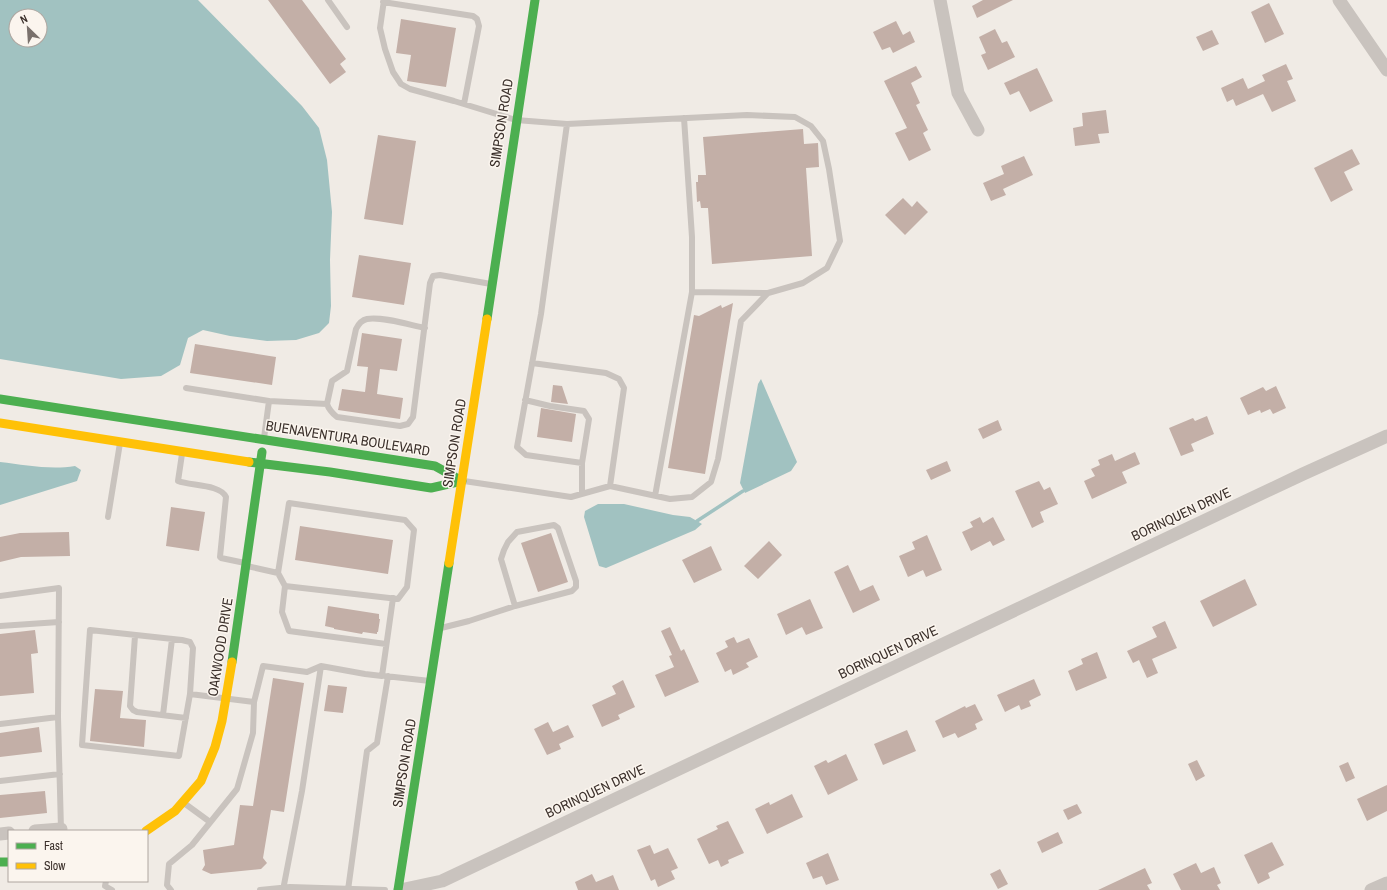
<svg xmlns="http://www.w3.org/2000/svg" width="1387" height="890" font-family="'Archivo Narrow',sans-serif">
	<rect width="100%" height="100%" fill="#f0ebe5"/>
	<path fill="#a1c2c1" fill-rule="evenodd" d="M0,0H198L302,106L319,128L327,160L332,212L330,260L331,306L329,323L319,333L296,340L267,341L230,336L203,330L188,338L180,365L161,376L121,379L0,359ZM16,16H40V40H16Z
		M761,379L797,462L791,471L745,493L740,483L758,384Z
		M0,462C25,465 50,470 75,466L81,470L77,481L0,505Z
		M598,504H624L673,515L690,517L702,524L695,530L606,568L599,566L584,517L585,511Z"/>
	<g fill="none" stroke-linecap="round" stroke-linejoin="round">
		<path stroke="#a1c2c1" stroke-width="3.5" d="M697,521L743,491"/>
	</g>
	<path fill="#c3afa7" d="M268,0H302L346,59L340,64L346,72L330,84Z
		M983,0H1013L977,18L972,6Z
		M1269,3L1284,34L1265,43L1251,12Z
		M401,19L456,28L446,87L407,81L411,55L396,53Z
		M896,21L903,35L910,31L915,42L893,53L890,47L882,50L873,32Z
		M995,29L1002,43L1007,41L1015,57L988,70L981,55L986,53L979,37Z
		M1212,30L1219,44L1203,51L1196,37Z
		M1286,64L1293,79L1287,81L1296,101L1272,112L1263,94L1236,106L1233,99L1227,102L1221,88L1243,78L1248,89L1265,81L1262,75Z
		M916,66L922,77L911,83L920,103L916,105L928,130L923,133L931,150L909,161L895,133L907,128L884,81Z
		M1037,68L1053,101L1030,112L1019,91L1010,95L1004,83Z
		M1106,110L1109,133L1098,134L1100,143L1075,146L1073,128L1083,126L1082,113Z
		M803,129L804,144L818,143L819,167L806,168L812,256L712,264L708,208H701L700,201L697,202L696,182H698V175H706L703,137Z
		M378,135L416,141L403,225L364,219Z
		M1352,149L1360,164L1344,172L1353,190L1331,202L1314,168Z
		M1024,156L1033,175L1003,189L1006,195L991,201L983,183L1004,174L1001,166Z
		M903,198L912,207L917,201L928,212L905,235L885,215Z
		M359,255L411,263L404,305L352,297Z
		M733,303L705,474L668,468L694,315L699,316L721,305L722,308Z
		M362,333L402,339L397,371L380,369L377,394L403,398L400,419L338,410L342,389L365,392L368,367L357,366Z
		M195,344L276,357L272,385L190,373Z
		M553,385L562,386L568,404L551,402Z
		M1276,386L1286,408L1273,414L1270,409L1261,413L1260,410L1248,415L1240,398L1263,387L1266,391Z
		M541,408L576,414L572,442L537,437Z
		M1207,416L1214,434L1191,444L1194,451L1181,456L1169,428L1193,418L1195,421Z
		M998,420L1002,430L983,439L978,429Z
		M1135,452L1140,464L1122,472L1127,483L1092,499L1084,481L1095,476L1091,469L1100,465L1098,460L1112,454L1115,461Z
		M947,461L951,471L931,480L926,470Z
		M1039,481L1044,490L1050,487L1058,504L1040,512L1044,522L1032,528L1015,491Z
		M171,507L205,512L199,551L166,546Z
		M980,517L983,523L993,517L1005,540L993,546L990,541L971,551L962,532L973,527L970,522Z
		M300,526L393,540L388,574L295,560Z
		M69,532L70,556L21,557L0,562V537L20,533Z
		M551,533L568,582L538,592L521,543Z
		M927,535L942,570L926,577L923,570L908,577L899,556L915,549L912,542Z
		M769,541L782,555L758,579L744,566Z
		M711,546L722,570L694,583L682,560Z
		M848,565L860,591L873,585L880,600L853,613L834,572Z
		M1245,579L1257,605L1213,627L1200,601Z
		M810,599L823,628L806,635L802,627L786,635L777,614Z
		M328,606L379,614V619H380L378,632H377V634L363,632L362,634L334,629V628L325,626Z
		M1165,621L1177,648L1152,659L1158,673L1147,678L1139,660L1133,663L1127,651L1157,637L1152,627Z
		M670,627L681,651L684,649L699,682L665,697L655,675L674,667L669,656L672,655L661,631Z
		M35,630L38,653L31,654L34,693L0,696V634Z
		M734,637L737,643L749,638L758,657L746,663L749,667L733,675L731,669L725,672L716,653L728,647L725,641Z
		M1097,652L1107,678L1076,691L1068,671L1083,664L1081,659Z
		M273,678L304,683L284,812L271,810L263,858L267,863L261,869L211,874L202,870L205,865L203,850L234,845L240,805L253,806Z
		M1034,679L1041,695L1029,701L1031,706L1021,710L1019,705L1005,712L997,695Z
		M623,680L635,707L618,715L620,719L602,727L592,705L616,694L612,686Z
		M328,685L347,687L343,713L324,711Z
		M95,689L123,691L120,718L146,720L144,747L90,741Z
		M975,704L983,720L975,724L977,729L958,738L955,733L943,738L935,721L965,706L966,708Z
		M548,722L553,732L568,725L574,737L559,744L561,749L547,755L534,729Z
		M39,727L42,752L0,757V733Z
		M907,730L916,751L883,765L874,744Z
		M846,754L858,780L828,795L814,766L826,760L828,763Z
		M1197,760L1205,776L1196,781L1188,764Z
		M1348,762L1355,778L1346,782L1339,766Z
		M1387,785V811L1367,821L1357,799Z
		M45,791L47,813L0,818V795Z
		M792,794L803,817L767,834L755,809L769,802L770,805Z
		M1077,804L1082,813L1068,820L1063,810Z
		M728,821L744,853L728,860L729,863L721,867L718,860L709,864L697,839L718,829L716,826Z
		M1058,832L1063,843L1042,853L1037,842Z
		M1272,842L1284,865L1268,873L1270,878L1258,884L1244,855Z
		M650,845L654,854L668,848L678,868L671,871L675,879L658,887L655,879L651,881L637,850Z
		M828,853L839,880L826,885L822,876L813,879L806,863Z
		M1196,863L1201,873L1214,867L1221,883L1217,885L1220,890H1181L1173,874Z
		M1145,868L1152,883L1147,885L1150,890H1098Z
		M1000,869L1008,884L998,889L990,874Z
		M592,874L596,882L613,875L619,890H577H578L575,882Z"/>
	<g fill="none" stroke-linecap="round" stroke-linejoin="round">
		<path stroke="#c9c3be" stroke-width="6" d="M328,0L347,27
			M384,0L380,28L385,49L393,72L401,84L410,89L454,101L516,120L567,124L747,115L795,117L811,126L823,141L829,169L840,241L827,268L803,283L768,293L741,321L718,459L711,482L692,497L670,499L610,486L571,497L464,481
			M383,2L473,16L477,19L479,26L464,104
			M567,124L541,314L517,447L526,455L582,463V494
			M692,292L768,293
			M532,363L606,373L619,379L624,388L610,486
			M186,388L269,401
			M525,400L550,406L584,411L589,419L582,463
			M327,404L332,381L347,371L356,329C358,325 362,320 367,319C381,316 410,325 425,328
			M264,438L269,401L327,404C329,410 332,413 337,417L400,426L408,424L413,417L430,283L433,276L440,275L491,284
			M182,454L178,481C190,486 220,484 226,497L220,557L221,558L245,563
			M655,496L692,292V237L684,118
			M108,517L120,443
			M247,566L278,573L285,586L282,612L289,631L386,644
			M278,573L289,503L405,520L414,530L407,587L398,599L285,586
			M0,596L59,588L58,717L61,829
			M0,626L59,622
			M441,628L469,621L515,606L501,559L504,550L508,542L517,532L554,525L558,528L576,581V587L572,591L515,606
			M135,636L130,706L133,710L137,712L186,718
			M385,676L430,681
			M190,694L179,756L82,745L90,630L182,640L190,642L193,648L190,694L254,702L263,666L307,672L321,666L365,674L382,676L393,598
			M163,715L172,639
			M0,724L58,717
			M0,781L60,774
			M184,803L210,822
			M106,881L105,886L112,890
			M171,890L167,885L169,864L192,845L237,789L253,733L254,702
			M260,890L290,887L385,890
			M283,890L302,791L321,666
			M348,890L367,751L377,743L388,676"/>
		<path stroke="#c9c3be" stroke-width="13" d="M940,0L958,93L978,130
			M1339,0L1387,70
			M35,831L61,829
			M0,834L9,833
			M400,890L442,881L1303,474L1387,436
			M1371,890L1387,883"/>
		<path stroke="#4caf50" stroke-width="9" d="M487,319L535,0
			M0,399L435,466L462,481
			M249,462L330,472L431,488L462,481
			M232,662L262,452
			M0,862H9
			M398,890L449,563"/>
		<path stroke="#ffc107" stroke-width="9" d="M0,423L249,462
			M449,563L487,319
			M146,831L175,811L201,781L215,747L222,721L232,662"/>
	</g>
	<g text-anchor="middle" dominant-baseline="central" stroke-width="3" stroke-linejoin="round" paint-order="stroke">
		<g font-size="14" fill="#3b302b" stroke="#fbf5ee">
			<text transform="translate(501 123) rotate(-81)">SIMPSON ROAD</text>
			<text transform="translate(348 438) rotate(9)">BUENAVENTURA BOULEVARD</text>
			<text transform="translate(454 443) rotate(-81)">SIMPSON ROAD</text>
			<text transform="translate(1181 514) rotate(-25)">BORINQUEN DRIVE</text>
			<text transform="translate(220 647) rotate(-81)">OAKWOOD DRIVE</text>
			<text transform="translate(888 652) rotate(-25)">BORINQUEN DRIVE</text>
			<text transform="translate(404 763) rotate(-81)">SIMPSON ROAD</text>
			<text transform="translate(595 791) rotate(-25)">BORINQUEN DRIVE</text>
		</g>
	</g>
	<rect x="8" y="830" width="140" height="52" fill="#fbf5ee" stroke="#aea6a0"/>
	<rect x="16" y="843" width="20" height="6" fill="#4caf50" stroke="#aea6a0"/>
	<text x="44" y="850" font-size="12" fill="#3b302b">Fast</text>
	<rect x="16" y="863" width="20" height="6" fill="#ffc107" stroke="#aea6a0"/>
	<text x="44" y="870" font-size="12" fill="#3b302b">Slow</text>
	<g transform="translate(28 28) rotate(335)"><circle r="19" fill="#fbf5ee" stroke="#aea6a0"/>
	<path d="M0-3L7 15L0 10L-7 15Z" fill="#7a716c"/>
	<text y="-6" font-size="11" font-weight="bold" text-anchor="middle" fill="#3b302b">N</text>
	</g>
</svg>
